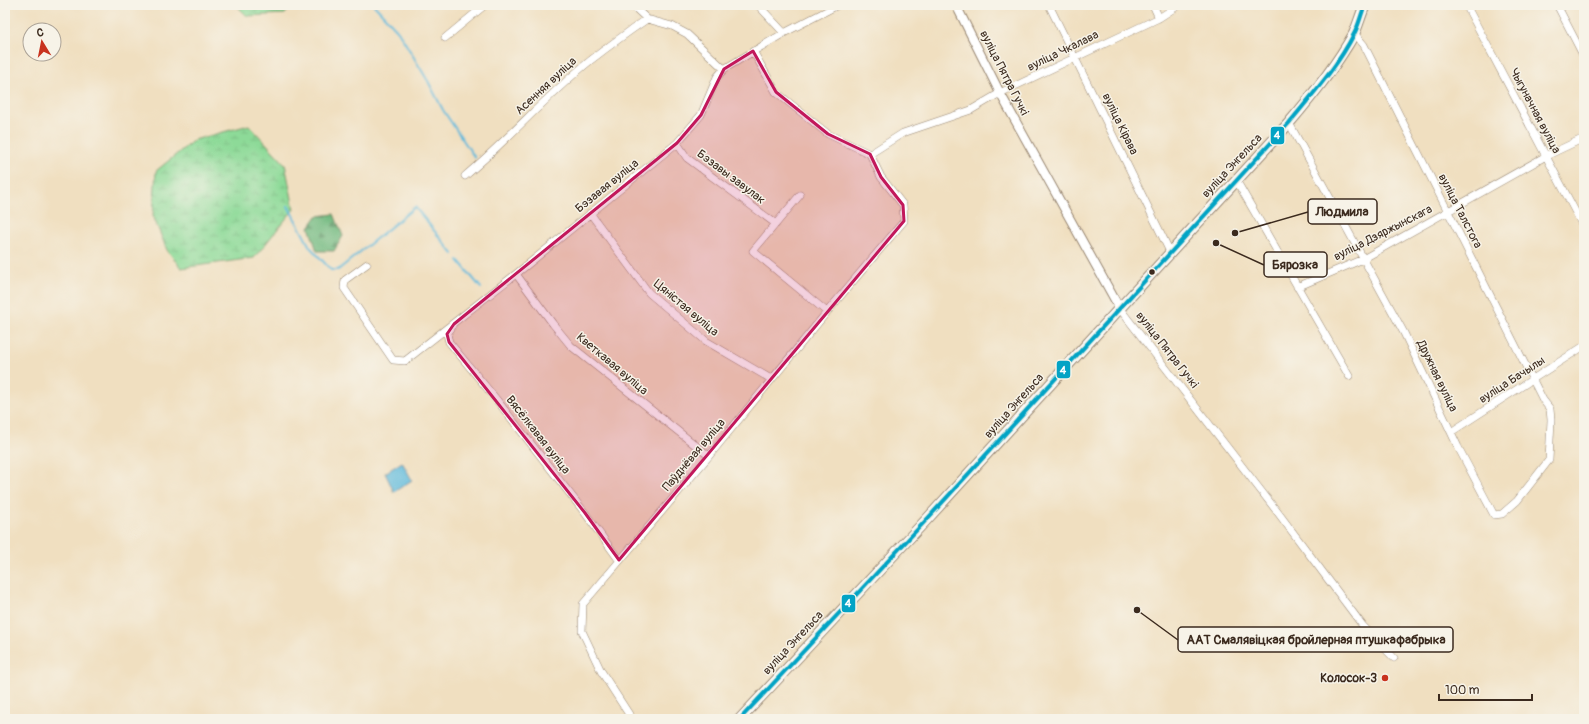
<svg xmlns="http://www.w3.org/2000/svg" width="1589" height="724" font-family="Pangolin,sans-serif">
	<defs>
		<pattern id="forest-firs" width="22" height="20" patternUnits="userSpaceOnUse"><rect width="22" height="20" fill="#72ba80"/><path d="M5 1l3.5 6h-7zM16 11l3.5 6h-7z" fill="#5f9768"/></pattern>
		<pattern id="wetland-marsh" width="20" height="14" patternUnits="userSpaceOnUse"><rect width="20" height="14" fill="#8dda98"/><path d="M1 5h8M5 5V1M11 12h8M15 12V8" fill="none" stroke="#7bbb83"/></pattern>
	</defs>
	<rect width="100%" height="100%" fill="#f7f3e8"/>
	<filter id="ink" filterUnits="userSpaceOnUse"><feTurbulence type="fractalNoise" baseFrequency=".025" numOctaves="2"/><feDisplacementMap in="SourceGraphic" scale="8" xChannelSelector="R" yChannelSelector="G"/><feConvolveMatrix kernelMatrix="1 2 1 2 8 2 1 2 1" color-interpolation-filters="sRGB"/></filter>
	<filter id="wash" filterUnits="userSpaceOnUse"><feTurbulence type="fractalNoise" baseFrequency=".012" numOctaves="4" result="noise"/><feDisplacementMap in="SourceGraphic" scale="16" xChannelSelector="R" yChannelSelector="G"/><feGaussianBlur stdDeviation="0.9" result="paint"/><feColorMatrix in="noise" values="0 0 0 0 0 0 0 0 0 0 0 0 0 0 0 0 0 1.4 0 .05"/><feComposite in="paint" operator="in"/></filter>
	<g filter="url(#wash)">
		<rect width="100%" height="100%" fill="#f0dfc0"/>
		<path fill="url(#forest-firs)" stroke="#56724f" d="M334,214L343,236L334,251H317L309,227L317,216Z"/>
		<path fill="url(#wetland-marsh)" stroke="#64825b" d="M236,5H293L285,14L247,16Z
			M249,125L285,164L294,209L254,258L181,268L167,250L153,216L156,171L194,140Z"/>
		<path fill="#5db9db" stroke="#4c727c" d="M402,462L412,480L394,492L385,473Z"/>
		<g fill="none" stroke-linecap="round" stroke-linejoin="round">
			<path stroke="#5db9db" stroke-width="2" d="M374,5L398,31L428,81L443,110L475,158
				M288,206L310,247L331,270H338L415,207L453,254
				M458,260L481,288"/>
		</g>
	</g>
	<g filter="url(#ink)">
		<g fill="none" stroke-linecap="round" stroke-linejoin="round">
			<defs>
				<path id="minor" d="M632,5L647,19L672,26L687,34L724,69
					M758,5L784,33
					M1049,5L1170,252
					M1153,5L1159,18
					M1466,5L1584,228
					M1557,5L1584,57
					M445,38L485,5
					M1289,123L1404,333L1458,447L1494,515L1502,514L1517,501L1549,460L1551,420L1550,409L1543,400L1364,45L1354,33
					M677,143L687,158L776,224
					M870,154L903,133L971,110L1000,93L1159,18L1179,5
					M465,176C509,139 546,96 591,60C609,46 628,32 647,19
					M1236,180L1349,376
					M800,195L753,251L827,312
					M590,213L649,293L706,341L771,379
					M367,264L345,280L344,288L393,360L405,361L516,274L677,143L701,115L717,77L724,69L784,33L838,5
					M516,274L553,324L571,346L709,456
					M1297,287L1363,259L1546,156L1584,138
					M1120,309L1279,514L1363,626L1394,658
					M452,327L447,334L449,342L496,399L585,513L619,560
					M1451,432L1584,346
					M632,719L601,671L582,631L583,604L709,456L827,312L904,221L903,205L881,177L870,154L828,134L776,92L753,51"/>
				<path id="tertiary" d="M956,5L1000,93L1120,309"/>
				<path id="primary" d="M740,719L929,517L1289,123C1313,95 1336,66 1354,34C1358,25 1361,14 1365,5"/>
			</defs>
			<use href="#minor" stroke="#96846f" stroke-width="8"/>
			<use href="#tertiary" stroke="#96846f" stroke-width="10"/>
			<use href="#primary" stroke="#96846f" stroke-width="12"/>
			<use href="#minor" stroke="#fff" stroke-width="7"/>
			<use href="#tertiary" stroke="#fff" stroke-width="8"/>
			<use href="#primary" stroke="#fff" stroke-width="10"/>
			<defs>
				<path id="bus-1" d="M740,719L929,517L1289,123C1312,95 1338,66 1354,34C1359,25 1361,14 1365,5"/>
			</defs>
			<use href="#bus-1" stroke="#f7f3e8" stroke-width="7"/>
			<use href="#bus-1" stroke="#03a3c5" stroke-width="4"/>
		</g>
	</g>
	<path fill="#c2185b" fill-opacity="0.2" stroke="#c2185b" stroke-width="3" stroke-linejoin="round" d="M753,51L776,92L828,134L870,154L881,177L903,205L904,221L619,560L585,513L449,342L447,334L454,324L677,143L701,115L724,69Z"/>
	<circle fill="#3b2a1e" stroke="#f7f3e8" stroke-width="1.5" cx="1152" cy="272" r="3.5"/>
	<circle fill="#c8321e" stroke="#f7f3e8" stroke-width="1.5" cx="1385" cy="678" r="4"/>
	<g text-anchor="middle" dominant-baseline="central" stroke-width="3" stroke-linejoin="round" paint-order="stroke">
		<g font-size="12" fill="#3b2a1e" stroke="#f7f3e8">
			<text transform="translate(1063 51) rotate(-26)">вуліца Чкалава</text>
			<text transform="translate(1004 73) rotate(63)">вуліца Пятра Гучкі</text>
			<text transform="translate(546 86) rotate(-43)">Асенняя вуліца</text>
			<text transform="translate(1535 111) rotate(62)">Чыгуначная вуліца</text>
			<text transform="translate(1120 124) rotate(64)">вуліца Кірава</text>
			<text transform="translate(1232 166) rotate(-47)">вуліца Энгельса</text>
			<text transform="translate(731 177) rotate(37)">Бэзавы завулак</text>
			<text transform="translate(607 186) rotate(-39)">Бэзавая вуліца</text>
			<text transform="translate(1460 211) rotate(63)">вуліца Талстога</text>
			<text transform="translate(1383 233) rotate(-27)">вуліца Дзяржынскага</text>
			<text transform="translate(686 308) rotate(40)">Цяністая вуліца</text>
			<text transform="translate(1167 350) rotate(52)">вуліца Пятра Гучкі</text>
			<text transform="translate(612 364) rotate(40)">Кветкавая вуліца</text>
			<text transform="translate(1437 376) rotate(64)">Дружная вуліца</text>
			<text transform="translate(1512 380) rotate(-33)">вуліца Бачылы</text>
			<text transform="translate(1014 406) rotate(-48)">вуліца Энгельса</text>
			<text transform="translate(538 435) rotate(52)">Вясёлкавая вуліца</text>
			<text transform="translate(694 455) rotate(-50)">Паўднёвая вуліца</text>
			<text transform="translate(793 643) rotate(-47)">вуліца Энгельса</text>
		</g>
		<g font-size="12" font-weight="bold" fill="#3b2a1e" stroke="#f7f3e8" text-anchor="end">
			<text x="1377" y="678">Колосок-3</text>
		</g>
	</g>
	<path fill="none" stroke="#3b2a1e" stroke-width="1.5" d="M1235 233L1308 212M1216 243L1264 265M1137 610L1178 640"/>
	<g fill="#3b2a1e" stroke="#f7f3e8" stroke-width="1.5">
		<circle cx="1235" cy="233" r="4"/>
		<circle cx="1216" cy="243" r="4"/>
		<circle cx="1137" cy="610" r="4"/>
	</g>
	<g fill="#f7f3e8" stroke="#3b2a1e" stroke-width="1.5">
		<rect x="1308" y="199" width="69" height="25" rx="4"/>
		<rect x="1264" y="252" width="63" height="25" rx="4"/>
		<rect x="1178" y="627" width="275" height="25" rx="4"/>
	</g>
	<g font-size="13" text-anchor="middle" font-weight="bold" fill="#3b2a1e">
		<text x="1342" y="216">Людмила</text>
		<text x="1295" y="269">Бярозка</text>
		<text x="1316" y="644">ААТ Смалявіцкая бройлерная птушкафабрыка</text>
	</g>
	<g stroke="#f7f3e8" stroke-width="1.5">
		<rect x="1270" y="126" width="15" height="19" rx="4" fill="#03a3c5"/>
		<rect x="1056" y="360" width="15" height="19" rx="4" fill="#03a3c5"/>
		<rect x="841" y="594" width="15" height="19" rx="4" fill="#03a3c5"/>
	</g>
	<g font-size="11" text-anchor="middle" font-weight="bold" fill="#fff">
		<text x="1277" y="139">4</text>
		<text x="1063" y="374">4</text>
		<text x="848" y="607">4</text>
	</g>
	<rect width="1589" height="724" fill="none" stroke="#f7f3e8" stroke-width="20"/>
	<g transform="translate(42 42) rotate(350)"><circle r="19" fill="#f7f3e8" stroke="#aca397"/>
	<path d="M0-3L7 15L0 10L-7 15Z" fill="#c8321e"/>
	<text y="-6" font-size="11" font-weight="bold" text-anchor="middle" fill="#3b2a1e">С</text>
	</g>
	<path d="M1439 694v6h93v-6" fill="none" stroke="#3b2a1e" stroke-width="2"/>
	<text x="1445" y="694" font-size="12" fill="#3b2a1e" stroke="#f7f3e8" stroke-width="3" paint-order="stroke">100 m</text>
</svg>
